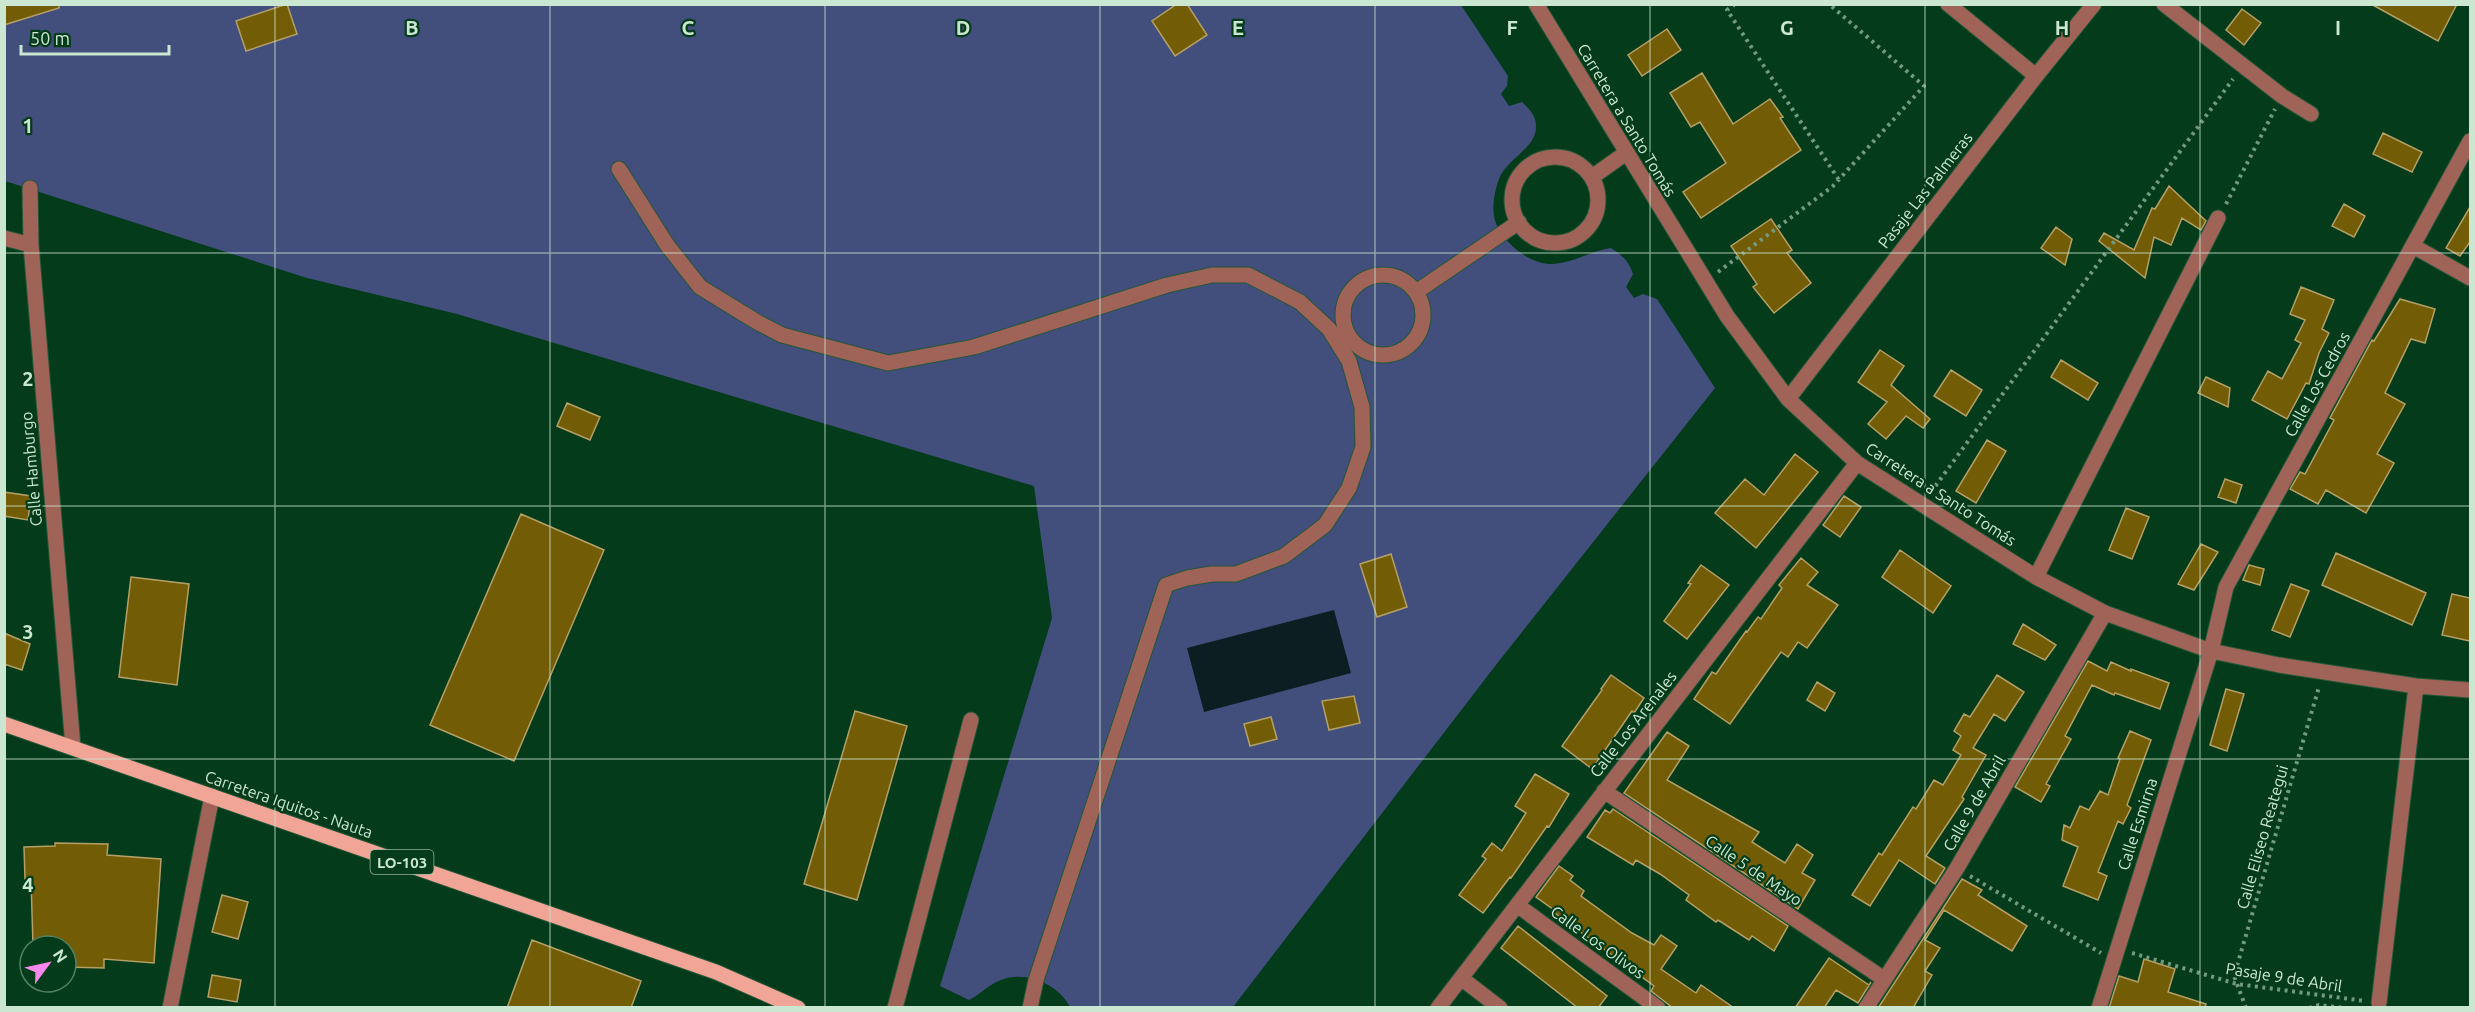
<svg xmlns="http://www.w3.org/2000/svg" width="2475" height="1012" font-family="Ubuntu,sans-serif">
	<rect width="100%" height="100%" fill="#043b1a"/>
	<path fill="#424e7c" d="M5,5H1461L1508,76L1507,86L1501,94L1509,106L1522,102C1530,110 1537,116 1536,129C1534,149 1506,160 1499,179C1495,190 1492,204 1494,216C1497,237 1527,264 1550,264C1572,264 1590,251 1611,248C1622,255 1629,261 1633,274L1626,287L1634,298L1643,294L1657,299L1715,388L1499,661L1233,1007H1070C1059,985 1026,970 1001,980C989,984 981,994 969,1000L940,986L1052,618L1034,486L457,314L307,278L5,181Z"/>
	<path fill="#0c1e21" d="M1334,610L1351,673L1204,712L1187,648Z"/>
	<path fill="#735c06" stroke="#b4a067" stroke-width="1.5" d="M4,4H59V8L4,25Z
		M287,4L297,34L246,51L236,21Z
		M1177,4H1187L1207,35L1175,56L1152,21Z
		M2371,4H2457L2438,41Z
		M2242,9L2261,23L2244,45L2226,30Z
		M1667,29L1681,50L1642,76L1628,55Z
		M1702,73L1733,124L1770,99L1783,117L1780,118L1801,150L1701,218L1683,192L1726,163L1700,122L1691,127L1670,93Z
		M2383,133L2422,152L2412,172L2373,154Z
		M2169,186L2206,221L2201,230L2182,218L2171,245L2154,237L2145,278L2099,241L2104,233L2134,250L2152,208L2155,209Z
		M2344,204L2365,216L2354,237L2332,226Z
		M2470,207V242L2460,256L2446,248Z
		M1771,219L1792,250L1787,253L1811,283L1774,313L1753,287L1757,284L1731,246Z
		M2056,227L2072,239L2065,265L2041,248Z
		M2301,287L2334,300L2322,329L2329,333L2319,353L2309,384L2306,383L2287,419L2252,400L2268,371L2282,379L2301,343L2295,340L2305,320L2290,314Z
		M2400,299L2435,309L2425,343L2411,339L2385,393L2405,404L2377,454L2394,463L2366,513L2326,490L2318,504L2290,489L2300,472L2305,474L2334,420L2330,418L2372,340L2374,341Z
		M1880,350L1904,366L1891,385L1930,419L1923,428L1906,416L1886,439L1868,424L1887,402L1858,382Z
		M2061,360L2098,383L2088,400L2051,377Z
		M1951,370L1982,390L1966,416L1934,396Z
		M2206,377L2230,388L2228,407L2198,393Z
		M567,403L600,417L590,440L557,426Z
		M1987,440L2006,451L1976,503L1956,491Z
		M1795,454L1818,472L1756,548L1715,513L1745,479L1764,495Z
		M2225,479L2242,485L2236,503L2218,497Z
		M4,492L31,496L28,520L4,516Z
		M1844,496L1861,507L1840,537L1823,525Z
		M2126,508L2149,517L2132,559L2109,550Z
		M521,514L604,550L514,761L430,725Z
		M2201,544L2218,552L2194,590L2178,584Z
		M1900,550L1951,586L1933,613L1882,577Z
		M2336,553L2426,593L2412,625L2322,585Z
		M1391,554L1407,607L1377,617L1360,564Z
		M1801,558L1818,572L1807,585L1838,605L1807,648L1798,642L1788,657L1781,652L1730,724L1694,699L1712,672L1716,674L1746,631L1747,632L1758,617L1761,619L1782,588L1779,585Z
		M1701,565L1729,585L1687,639L1664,621L1691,584L1688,583Z
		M2249,565L2264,569L2260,585L2243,580Z
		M131,577L189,584L177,685L119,677Z
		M2291,584L2309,591L2290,637L2272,630Z
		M2452,594L2470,598V641L2442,635Z
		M2023,624L2056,645L2045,660L2013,644Z
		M4,633L30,644L22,670L4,664Z
		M2088,661L2107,671L2111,662L2131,671V669L2169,683L2160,709L2115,693L2114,695L2092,685L2065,736L2071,739L2046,784L2050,786L2041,802L2015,787Z
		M1611,675L1644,698L1634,713L1632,711L1592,769L1562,746L1602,690L1601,689Z
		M1997,675L2024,692L2005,721L1994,714L1973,748L1986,755L1962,797L1964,799L1926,856L1945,868L1935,884L1899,860L1870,906L1852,895L1879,853L1882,855L1913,807L1916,809L1934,780L1943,785L1961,755L1953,750L1961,736L1954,731L1964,714L1970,717Z
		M1817,682L1835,693L1825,711L1807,700Z
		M2226,689L2244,694L2227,751L2210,745Z
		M1354,696L1360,723L1329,730L1322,701Z
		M855,711L907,726L857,900L804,884Z
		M1271,717L1277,739L1250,746L1244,724Z
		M2130,731L2151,740L2127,805L2131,808L2123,824L2118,821L2098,872L2107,876L2098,900L2063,886L2078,847L2062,840L2064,825L2070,828L2080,806L2089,810L2100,791L2108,795L2120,759L2118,758Z
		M1667,732L1689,746L1667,780L1759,832L1752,842L1785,863L1797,844L1813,855L1802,873L1815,880L1798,909L1624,793Z
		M1535,774L1569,794L1549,827L1547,826L1511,878L1510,877L1483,913L1459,895L1486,859L1482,856L1492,843L1502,851L1526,813L1515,806Z
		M1613,809L1788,926L1774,951L1752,936L1749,940L1718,920L1716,922L1686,900L1689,895L1660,874L1636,860L1633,865L1587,837L1605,810L1610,813Z
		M55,843L108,844L107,855L161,859L154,963L104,959V968L66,967V946H33L31,879H25L24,847L55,846Z
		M1559,866L1573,876L1570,880L1584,891L1581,896L1632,933L1654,945L1661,935L1677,946L1661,969L1696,993L1701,985L1734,1008H1673L1651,991L1654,986L1552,911L1554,910L1536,897Z
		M1962,879L1982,890L1978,895L2027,926L2012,951L1944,910L1925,940L1940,948L1925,971L1932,975L1913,1008H1878Z
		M222,895L248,902L238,939L212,932Z
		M1518,926L1607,996L1598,1008H1578L1501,948Z
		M532,940L641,981L631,1008H507Z
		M1829,958L1869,985L1871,982L1858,1003L1836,990L1824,1008H1795Z
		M2144,959L2175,969L2168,992L2206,1004L2205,1008H2109L2119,976L2138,982Z
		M212,975L241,980L237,1002L208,997Z"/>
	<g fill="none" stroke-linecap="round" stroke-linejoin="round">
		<defs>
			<path id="minor" d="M1536,4L1727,316L1788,399L1857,463L2036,577L2105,613L2211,651L2279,665L2416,686L2470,690
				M1948,4L2036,76
				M2164,4L2282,96L2311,114
				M1512 200a43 43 0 1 1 86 0a43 43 0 1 1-86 0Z
				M619,169L667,245L700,287L757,322L782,335L888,363L974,347L1167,285L1212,275H1248L1300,302L1329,329L1349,361L1362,407L1363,447L1349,488L1325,525L1284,556L1236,574H1212L1187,578L1166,585L1036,980L1030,1008
				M1592,177L1626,153
				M30,188L31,245L73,747
				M4,238L31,245
				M2413,246L2470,278
				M1343 315a40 40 0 1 1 80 0a40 40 0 1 1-80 0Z
				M1416,292L1519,222
				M1788,399L2036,76L2094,4
				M2036,577L2218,218
				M1604,791L1884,979
				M1517,905L1658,1008
				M1461,978L1500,1008
				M2379,1003L2416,686
				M170,1008L212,796
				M895,1008L971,720
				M1438,1008L1857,463
				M1866,1008L1957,868L2105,613
				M2099,1008L2211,651L2226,587L2470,141"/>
			<path id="major" d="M4,724L716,972L798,1008"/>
		</defs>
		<use href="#minor" stroke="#245737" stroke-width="17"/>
		<use href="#major" stroke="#245737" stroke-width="17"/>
		<path stroke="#729a7f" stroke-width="4" stroke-dasharray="3 4.5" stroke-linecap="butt" d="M1735,4L1727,10L1839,180
			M2226,204L2275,109
			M1718,272L1833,186L1924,86L1829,4
			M1931,492L2233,79
			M1970,876L2101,953
			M2132,953L2237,984L2365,1001
			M2246,1008L2234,976L2319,687
			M2309,1008L2319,1005L2345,1008"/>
		<use href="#minor" stroke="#a06358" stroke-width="15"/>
		<use href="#major" stroke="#f0a596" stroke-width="15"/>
	</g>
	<path fill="none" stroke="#cce7d1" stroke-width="1.5" stroke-opacity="0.55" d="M275,4V1008M550,4V1008M825,4V1008M1100,4V1008M1375,4V1008M1650,4V1008M1925,4V1008M2200,4V1008M4,253H2470M4,506H2470M4,759H2470"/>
	<g text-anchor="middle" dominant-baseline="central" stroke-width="4.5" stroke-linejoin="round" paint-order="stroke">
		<rect fill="#043b1a" stroke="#90b39a" stroke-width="1.5" x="370.5" y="850" width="63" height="24" rx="4.5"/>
		<g font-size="15" font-weight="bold" fill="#cce7d1">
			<text x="402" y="862">LO-103</text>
		</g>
		<g font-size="16" fill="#cce7d1" stroke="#043b1a">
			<text transform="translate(1627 120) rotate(59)">Carretera a Santo Tomás</text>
			<text transform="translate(1925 190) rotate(-52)">Pasaje Las Palmeras</text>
			<text transform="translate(2317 384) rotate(-61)">Calle Los Cedros</text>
			<text transform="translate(31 469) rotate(-95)">Calle Hamburgo</text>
			<text transform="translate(1941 494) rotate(33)">Carretera a Santo Tomás</text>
			<text transform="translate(1633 724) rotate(-52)">Calle Los Arenales</text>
			<text transform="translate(1974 803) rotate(-60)">Calle 9 de Abril</text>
			<text transform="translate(289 804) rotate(19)">Carretera Iquitos - Nauta</text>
			<text transform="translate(2137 824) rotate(-72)">Calle Esmirna</text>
			<text transform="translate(2262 837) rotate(-74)">Calle Eliseo Reategui</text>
			<text transform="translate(1754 870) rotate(34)">Calle 5 de Mayo</text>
			<text transform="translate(1598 942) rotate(36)">Calle Los Olivos</text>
			<text transform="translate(2284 977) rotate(9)">Pasaje 9 de Abril</text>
		</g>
	</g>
	<g font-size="20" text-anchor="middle" font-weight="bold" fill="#cce7d1" stroke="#043b1a" stroke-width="4.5" stroke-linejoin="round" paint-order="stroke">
		<text x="412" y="35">B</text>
		<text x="688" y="35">C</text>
		<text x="963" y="35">D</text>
		<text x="1238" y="35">E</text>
		<text x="1512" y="35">F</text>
		<text x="1787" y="35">G</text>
		<text x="2062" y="35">H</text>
		<text x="2338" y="35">I</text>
		<text x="28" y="133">1</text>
		<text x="28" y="386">2</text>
		<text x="28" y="639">3</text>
		<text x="28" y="892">4</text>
	</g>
	<rect width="2475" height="1012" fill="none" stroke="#cce7d1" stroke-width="12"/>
	<g transform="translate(48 964) rotate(57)"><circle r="28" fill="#043b1a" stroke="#548063" stroke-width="1.5"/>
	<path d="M0-4.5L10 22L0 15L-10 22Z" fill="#f788eb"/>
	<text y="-9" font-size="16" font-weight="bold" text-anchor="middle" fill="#cce7d1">N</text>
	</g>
	<path d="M21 45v9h148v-9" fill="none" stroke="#cce7d1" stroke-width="3"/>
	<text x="30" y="45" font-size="18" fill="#cce7d1" stroke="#043b1a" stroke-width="4.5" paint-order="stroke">50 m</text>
</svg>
